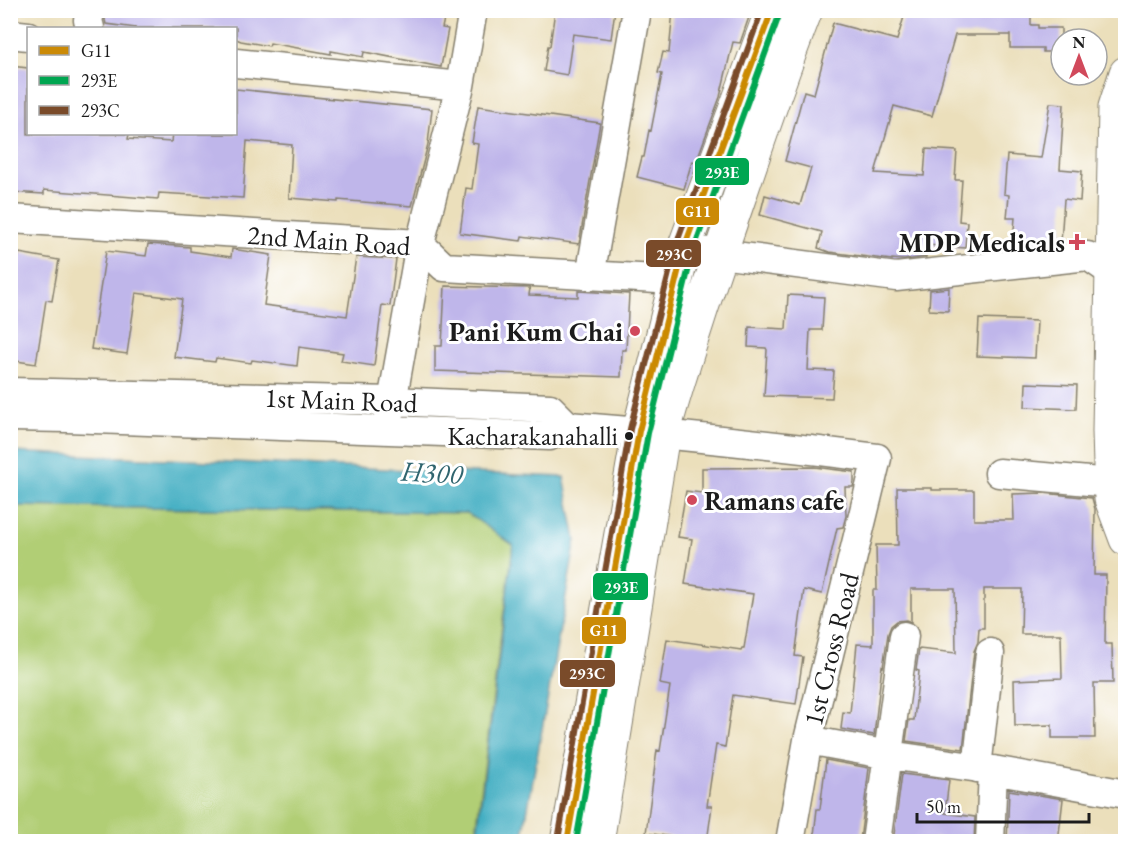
<svg xmlns="http://www.w3.org/2000/svg" width="1136" height="852" font-family="'EB Garamond',serif">
	<rect width="100%" height="100%" fill="#fff"/>
	<filter id="ink" filterUnits="userSpaceOnUse"><feTurbulence type="fractalNoise" baseFrequency=".0167" numOctaves="2"/><feDisplacementMap in="SourceGraphic" scale="12" xChannelSelector="R" yChannelSelector="G"/><feConvolveMatrix kernelMatrix="1 2 1 2 8 2 1 2 1" color-interpolation-filters="sRGB"/></filter>
	<filter id="wash" filterUnits="userSpaceOnUse"><feTurbulence type="fractalNoise" baseFrequency=".008" numOctaves="4" result="noise"/><feDisplacementMap in="SourceGraphic" scale="24" xChannelSelector="R" yChannelSelector="G"/><feGaussianBlur stdDeviation="1.35" result="paint"/><feColorMatrix in="noise" values="0 0 0 0 0 0 0 0 0 0 0 0 0 0 0 0 0 1.4 0 .05"/><feComposite in="paint" operator="in"/></filter>
	<g filter="url(#wash)">
		<rect width="100%" height="100%" fill="#ebdfbb"/>
		<path fill="#b1ce75" stroke="#667548" stroke-width="1.5" d="M11,506L467,513L514,545L502,625L475,841L11,842Z"/>
		<path fill="#43aec2" stroke="#30656f" stroke-width="1.5" d="M11,452L564,477L576,540L522,841H476L513,545L467,513L11,506Z"/>
		<g id="blocks">
			<path fill="#bfb6ea" d="M107,10H318L342,15L343,13L352,15L353,10H446L442,28L448,29L441,67L364,52L363,57L331,51V54L270,43L269,46L241,41L236,39V28H136L106,24L105,20Z
				M555,10H615L611,39L573,34L567,75L544,71L548,46H550Z
				M673,10H717L749,17L740,43L733,42L720,97L696,162L692,161L684,189L637,177L642,157H644L649,130L651,131L662,74L658,73L663,52L669,53Z
				M906,10H910L941,19L944,10H1031V25H1038V28H1061V52H1043V48H1010V35H955L932,116L894,106L875,173L924,176L926,149L957,151L955,180H962L959,221L967,222L965,248L927,245L926,257L904,260L892,259V260L829,252L818,248L822,232L760,215L765,195L800,205L811,168L785,161L804,91L814,94L833,23L897,40Z
				M10,66L28,68V134H129L128,139L171,142L172,134H236V89L432,109L428,144L412,206L338,200V202L289,198L292,145L247,141L243,198L159,193L158,199L44,190V194L10,192Z
				M1050,103L1064,104L1060,169L1082,171L1080,201L1064,199L1061,242L1040,245V243L1013,241L1015,218H1007L1009,195L1004,194L1007,155L1041,158Z
				M478,106L600,123L579,244L522,236L521,241L460,233L466,188L472,189L478,144L472,143Z
				M148,244L190,247V251L231,257L232,249L271,255L264,305L347,316L356,257L396,259L390,306L382,305L374,366L341,361L343,353L299,347L297,366L252,360L251,363L216,358L215,362L174,357L182,299L136,293L127,354L91,349L106,251L146,256Z
				M19,253L59,260L52,301L46,300L36,364L10,360V300H12Z
				M445,286L530,288L529,295L578,297V291L629,294L626,350H622L621,377L435,371V346H442Z
				M949,288L948,311L929,310L930,290Z
				M788,295L824,297L822,330H810L808,370L834,371L832,398L764,396L767,350L766,348L748,347L749,327L786,329Z
				M979,319L1037,321L1035,358L977,356Z
				M1026,383L1077,385L1076,409L1025,407Z
				M814,467L854,472V481L853,487H845L846,516L843,527L837,528L822,594L804,590L795,656L803,657L796,704L733,695L725,747L716,745L707,806H712L707,842L646,833L657,750L660,751L670,686L660,684L667,639L741,650L742,648H744L753,594L685,584L692,539L678,537L686,491L702,493V468Z
				M897,488H932V490H974V520H1014L1013,494L1043,493L1092,498L1095,509L1094,575H1106L1105,644H1112L1113,683H1094L1095,738H1052V725L1015,726L1014,680L1062,678L1061,634H1021L1022,589H984V628H979L978,642L974,651L963,749L906,741L909,720H914L919,671L916,670L919,649L956,653L955,589H911V622L906,620L897,621L891,626L888,634L883,667L882,666L874,735L841,729L843,712L850,713L857,644L873,645V590H877L876,545H898Z
				M826,760L869,768L860,840L814,835L817,809H820Z
				M902,774L949,780L945,813L975,817L974,842L934,838L933,842H893Z
				M1009,790L1063,799L1058,842H1007Z"/>
		</g>
	</g>
	<g filter="url(#ink)">
		<use href="#blocks" fill-opacity="0" stroke="#847e6c" stroke-width="1.5"/>
		<g fill="none" stroke-linecap="round" stroke-linejoin="round">
			<defs>
				<path id="minor" d="M90,28L88,20L91,10
					M10,34L28,36
					M236,63L460,86
					M10,219L420,244L444,267L675,280
					M684,248L720,254L896,277L1088,256L1111,272L1126,270
					M590,276L637,10
					M10,392L392,401L550,408L568,426C671,434 774,445 877,458L808,740L790,842
					M10,417L67,418L550,436L568,426
					M389,419L420,244L460,86L473,10
					M999,473L1111,483
					M808,740L889,755L993,770L1126,794
					M977,768L990,653
					M876,842L904,636
					M990,842L993,770"/>
				<path id="major" d="M1126,73L1115,107L1109,431L1111,499L1126,539
					M567,842L639,431L684,248L772,10
					M597,842L663,434C685,356 711,280 737,204C759,139 781,74 806,10"/>
			</defs>
			<use href="#minor" stroke="#847e6c" stroke-width="31"/>
			<use href="#major" stroke="#847e6c" stroke-width="35"/>
			<use href="#minor" stroke="#fff" stroke-width="28"/>
			<use href="#major" stroke="#fff" stroke-width="33"/>
			<defs>
				<path id="bus-1" d="M567,842L639,431L684,248L772,10"/>
				<path id="bus-2" d="M576,842L648,433L693,251L780,13"/>
				<path id="bus-3" d="M558,840L630,429L676,245L762,10"/>
			</defs>
			<use href="#bus-1" stroke="#fff" stroke-width="10"/>
			<use href="#bus-2" stroke="#fff" stroke-width="10"/>
			<use href="#bus-3" stroke="#fff" stroke-width="10"/>
			<use href="#bus-1" stroke="#cb8a06" stroke-width="6"/>
			<use href="#bus-2" stroke="#00a651" stroke-width="6"/>
			<use href="#bus-3" stroke="#7a4b2a" stroke-width="6"/>
		</g>
	</g>
	<g fill="#d1495b" stroke="#fff" stroke-width="2">
		<path d="M1074 233h6v6h6v6h-6v6h-6v-6h-6v-6h6z"/>
		<circle cx="635" cy="331" r="6"/>
		<circle cx="692" cy="500" r="6"/>
	</g>
	<circle fill="#1c1c1c" stroke="#fff" stroke-width="2" cx="629" cy="436" r="5"/>
	<g text-anchor="middle" dominant-baseline="central" stroke-width="6" stroke-linejoin="round" paint-order="stroke">
		<g font-size="26" fill="#1c1c1c" stroke="#fff" text-anchor="end">
			<text x="618" y="436">Kacharakanahalli</text>
		</g>
		<g font-size="27" fill="#1c1c1c" stroke="#fff">
			<text transform="translate(329 240) rotate(4)">2nd Main Road</text>
			<text transform="translate(341 400) rotate(2)">1st Main Road</text>
			<text transform="translate(831 649) rotate(-76)">1st Cross Road</text>
		</g>
		<g font-size="27" font-weight="bold" fill="#1c1c1c" stroke="#fff" text-anchor="end">
			<text x="1065" y="242">MDP Medicals</text>
			<text x="623" y="331">Pani Kum Chai</text>
			<text x="704" y="500" text-anchor="start">Ramans cafe</text>
		</g>
		<g font-size="28" font-style="italic" fill="#30656f" stroke="#fff">
			<text transform="translate(432 472) rotate(3)">H300</text>
		</g>
	</g>
	<g stroke="#fff" stroke-width="2">
		<rect x="694" y="157" width="56" height="29" rx="6" fill="#00a651"/>
		<rect x="675" y="197" width="45" height="29" rx="6" fill="#cb8a06"/>
		<rect x="645" y="239" width="57" height="29" rx="6" fill="#7a4b2a"/>
		<rect x="592" y="572" width="57" height="29" rx="6" fill="#00a651"/>
		<rect x="581" y="616" width="46" height="29" rx="6" fill="#cb8a06"/>
		<rect x="559" y="659" width="57" height="29" rx="6" fill="#7a4b2a"/>
	</g>
	<g font-size="16" text-anchor="middle" font-weight="bold" fill="#fff">
		<text x="722" y="178">293E</text>
		<text x="697" y="217">G11</text>
		<text x="674" y="260">293C</text>
		<text x="621" y="593">293E</text>
		<text x="604" y="636">G11</text>
		<text x="587" y="679">293C</text>
	</g>
	<rect width="1136" height="852" fill="none" stroke="#fff" stroke-width="36"/>
	<rect x="27" y="27" width="210" height="108" fill="#ffffff" stroke="#a4a4a4" stroke-width="1.5"/>
	<rect x="39" y="46" width="30" height="9" fill="#cb8a06" stroke="#a4a4a4" stroke-width="1.5"/>
	<text x="81" y="57" font-size="18" fill="#1c1c1c">G11</text>
	<rect x="39" y="76" width="30" height="9" fill="#00a651" stroke="#a4a4a4" stroke-width="1.5"/>
	<text x="81" y="87" font-size="18" fill="#1c1c1c">293E</text>
	<rect x="39" y="106" width="30" height="9" fill="#7a4b2a" stroke="#a4a4a4" stroke-width="1.5"/>
	<text x="81" y="117" font-size="18" fill="#1c1c1c">293C</text>
	<g transform="translate(1079 57)"><circle r="28" fill="#ffffff" stroke="#a4a4a4" stroke-width="1.5"/>
	<path d="M0-4.5L10 22L0 15L-10 22Z" fill="#d1495b"/>
	<text y="-9" font-size="16" font-weight="bold" text-anchor="middle" fill="#1c1c1c">N</text>
	</g>
	<path d="M917 813v9h172v-9" fill="none" stroke="#1c1c1c" stroke-width="3"/>
	<text x="926" y="813" font-size="18" fill="#1c1c1c" stroke="#ffffff" stroke-width="4.5" paint-order="stroke">50 m</text>
</svg>
